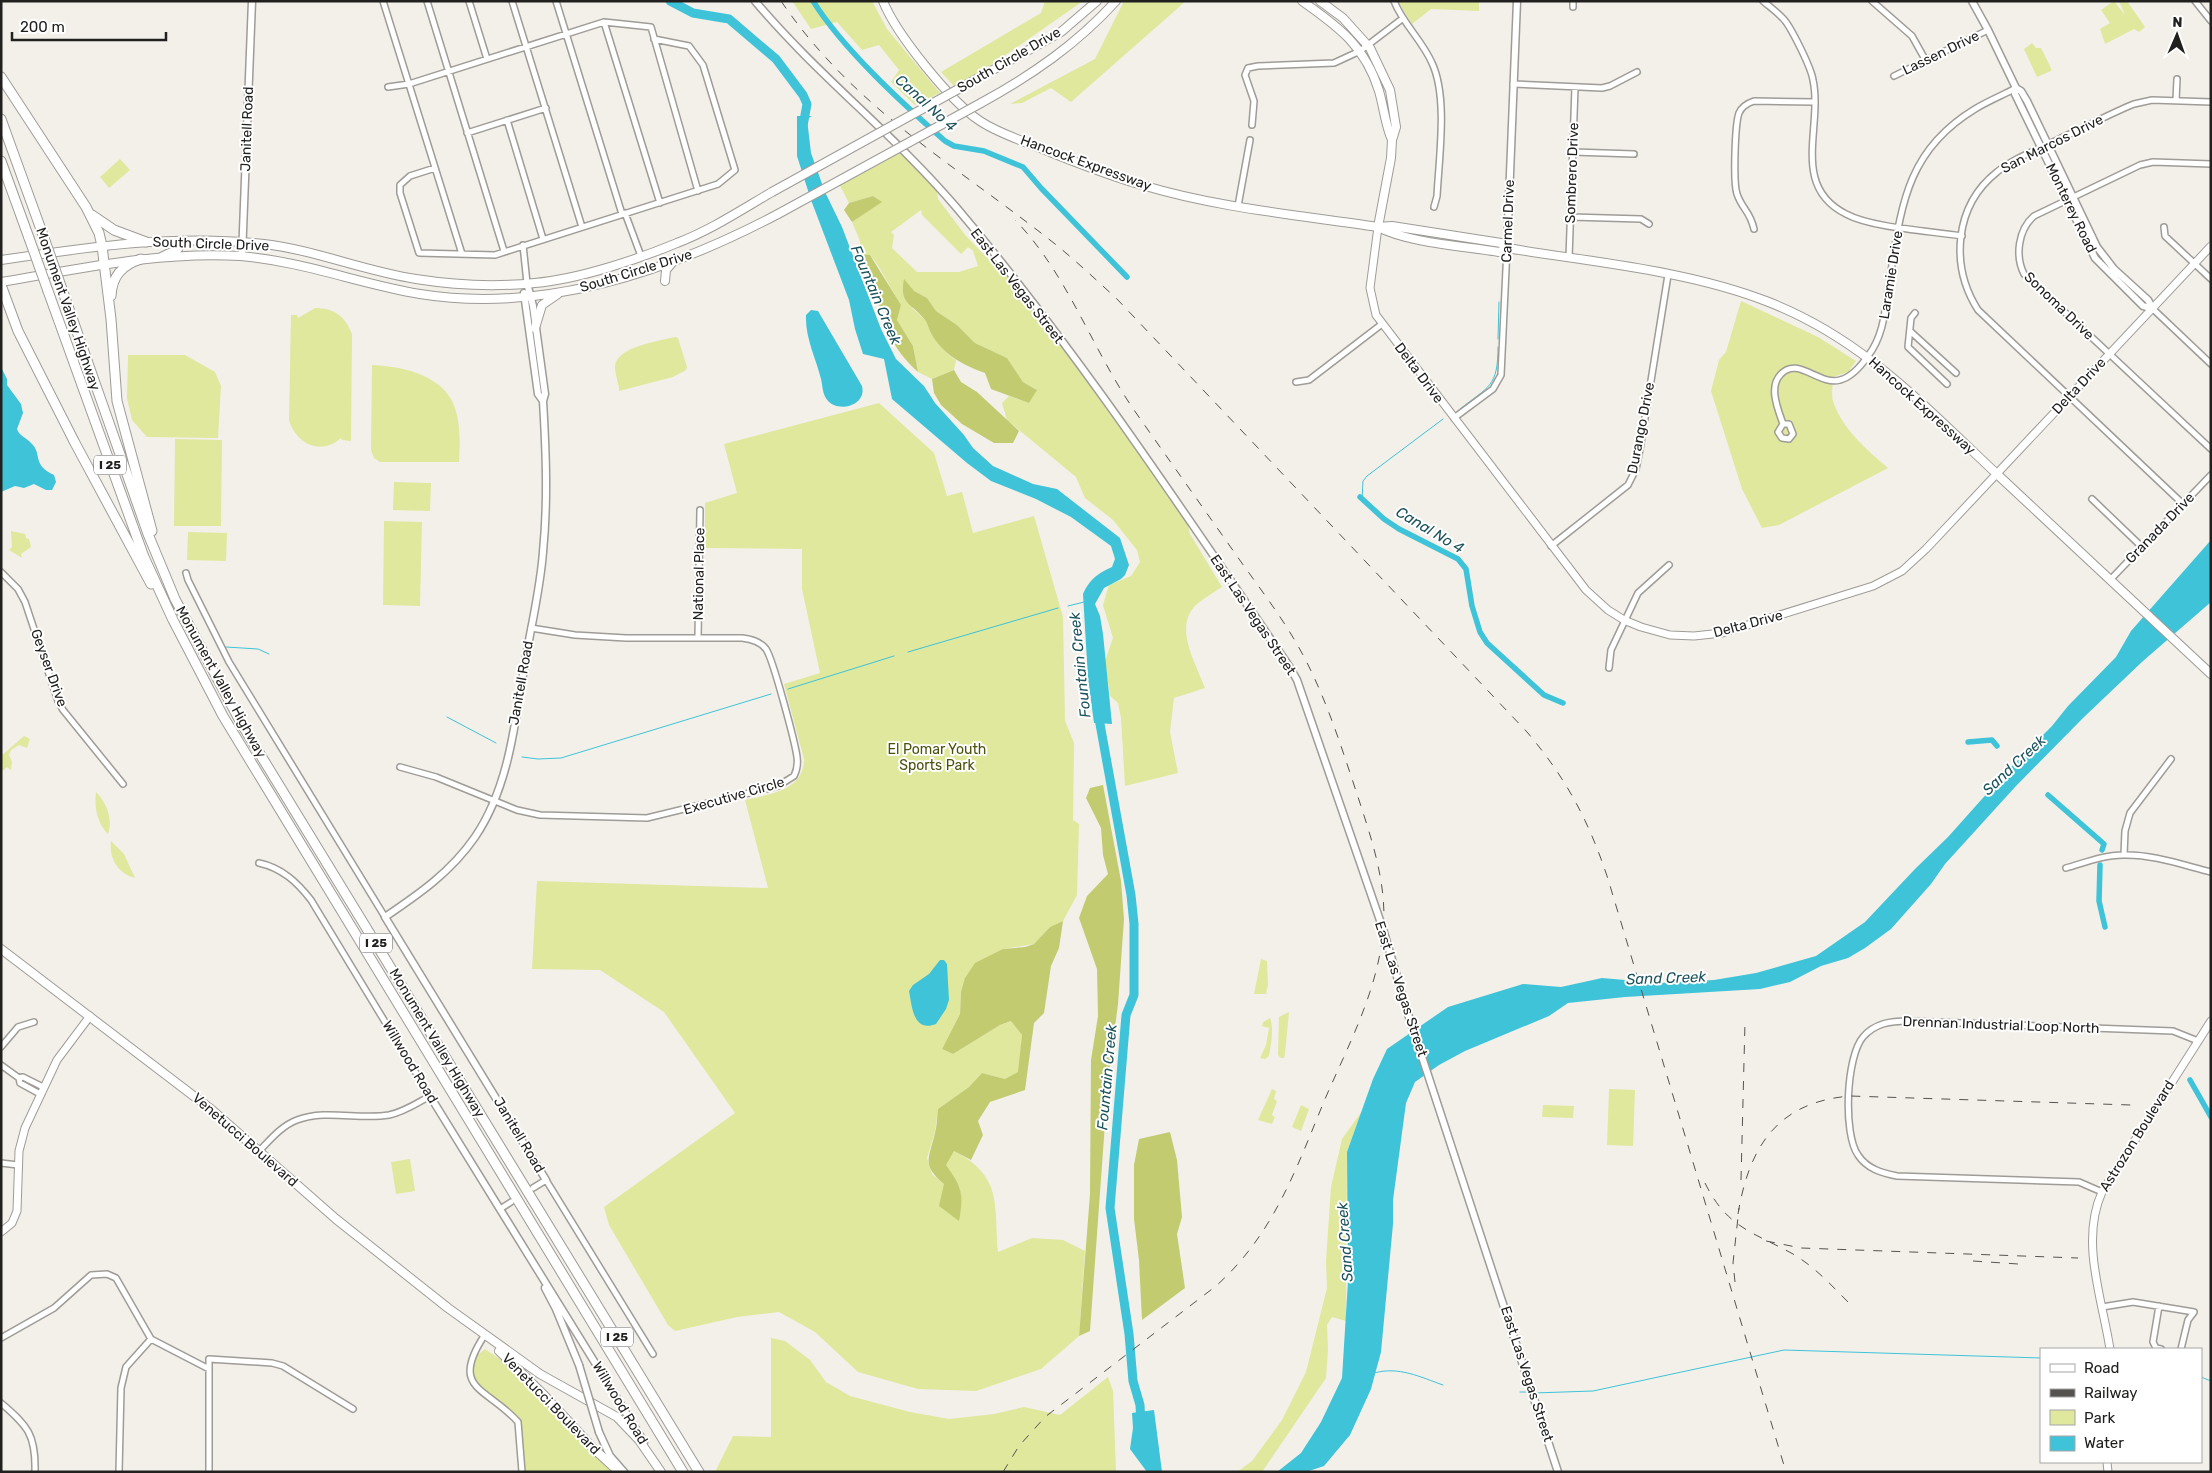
<svg xmlns="http://www.w3.org/2000/svg" width="2212" height="1473" font-family="Rubik,sans-serif">
	<rect width="100%" height="100%" fill="#f3f0ea"/>
	<path fill="#dfe89d" fill-rule="evenodd" d="M792,1H872L887,29L940,93L915,105L891,82L899,70L879,45L862,50L837,22L811,29Z
		M1045,1H1083L997,61L955,87L941,72L1041,13Z
		M1124,1H1186L1071,102L1051,88L1022,103L1010,104L1095,59Z
		M1398,1H1479V11L1431,9L1412,24Z
		M2114,1L2125,15L2119,1H2127L2145,27L2139,32L2134,29L2105,44L2100,29L2110,23L2101,10Z
		M2032,43L2036,48H2041L2051,68V71L2037,77L2024,49Z
		M897,145L936,185L938,199L966,236L1001,272H1008L1185,514L1190,534L1222,587C1213,593 1204,598 1196,605C1173,627 1196,663 1205,688L1174,698L1170,732L1178,773L1125,786L1121,718L1118,703L1110,696L1105,661L1113,638L1103,605L1109,585L1131,576L1140,562L1137,550L1113,520L1085,498L1076,477L1007,420L1002,403L1009,396L1029,403L1036,389L1023,382L1007,358L975,343L957,325L936,311L927,298L914,291L912,308C917,313 923,317 927,323C936,338 941,350 956,360L954,370L932,379L918,372L913,346L897,320L901,305C891,290 881,267 870,255H860V241L852,222L881,202L873,196L849,203L838,182ZM921,210L922,215L961,254L968,247L973,251L978,266L959,272H917L892,248L894,235L891,232Z
		M120,159L130,170L109,188L100,177Z
		M1741,301L1818,337L1856,361L1848,372L1833,377C1833,384 1831,394 1833,401C1842,429 1867,450 1888,468L1779,525L1762,528L1742,489L1711,391L1719,360L1726,352Z
		M315,308C334,308 345,316 352,334L351,441L342,440L341,438C321,456 296,444 289,420L291,315H297L298,318Z
		M675,337L678,338L687,367L686,370L673,377L619,391C620,388 615,375 615,367C615,347 659,341 675,337Z
		M128,355H185L215,372L221,386L218,438L147,437L132,420L127,398Z
		M372,365C399,366 439,374 452,401C461,419 460,443 459,462H380L374,458L371,450Z
		M879,403L934,453L947,496L962,492L973,533L1034,516L1063,617L1065,721L1074,743L1073,820L1079,824L1077,895L1063,921L1050,927L1034,944L1003,949L961,992L960,1014L942,1049L953,1054L1000,1025L1012,1021L1022,1035L1019,1072L1005,1079L982,1073L969,1087L938,1109L935,1132L927,1158L932,1174L944,1184L958,1221C965,1198 961,1184 945,1165L954,1151C1003,1177 994,1204 998,1252L1032,1238L1063,1240L1085,1251L1079,1336L1041,1369L976,1391L918,1389L858,1372L815,1332L779,1312L737,1317L675,1331L668,1325L609,1225L604,1207L735,1113L664,1012L600,970L532,969L537,881L768,888L745,800C769,794 804,791 804,759L784,684L820,673L802,589V549L705,548V503L737,493L724,444Z
		M175,439L222,440L221,526H174Z
		M394,482L431,483L430,511L393,510Z
		M384,521L422,522L420,606L383,605Z
		M11,531L25,534L26,538L29,539L31,547L21,554L22,558L9,550L12,547Z
		M188,532L227,533L226,561L187,560Z
		M24,736L30,739L27,748L19,745L11,750L9,755L12,762L11,770L7,767L1,772V756Z
		M96,792C107,803 113,819 108,834C97,823 94,807 96,792Z
		M111,841L124,854L135,878C117,873 109,858 111,841Z
		M1261,959L1267,961L1268,985L1266,994H1254Z
		M1289,1012L1285,1054L1284,1058H1281L1278,1055L1279,1017Z
		M1270,1018C1274,1028 1271,1045 1269,1056L1265,1059L1260,1058L1266,1045L1269,1028L1262,1026L1263,1022Z
		M1272,1089L1276,1091L1274,1099L1277,1101L1272,1115L1275,1117L1272,1124L1258,1120Z
		M1609,1089L1635,1090L1633,1146L1607,1145Z
		M1301,1105L1309,1109L1301,1131L1292,1127Z
		M1543,1105L1574,1106L1573,1118L1542,1117Z
		M1362,1111L1347,1152L1346,1321L1332,1317L1327,1325L1328,1350L1326,1378L1262,1472H1237L1252,1461L1282,1420L1306,1372L1327,1288L1326,1261L1331,1187L1342,1139Z
		M410,1159L415,1191L396,1194L391,1162Z
		M771,1338L785,1341L810,1360L826,1382L850,1396L910,1412L949,1419L994,1414L1024,1407L1060,1415L1108,1377L1113,1391L1116,1472H715L733,1436L771,1437Z
		M485,1349L525,1376L616,1472H522L520,1432L513,1417L476,1385L469,1362Z"/>
	<path fill="#c2cb70" d="M873,196L882,202L852,222L844,210L849,203Z
		M855,254L870,255L901,305L897,320L913,346L918,372C899,354 888,340 887,313L874,301Z
		M904,279L914,291L927,298L936,311L957,325L975,343L1007,358L1023,382L1037,390L1029,403L991,389L985,373C963,365 944,355 932,335C929,330 928,324 925,320C912,303 899,305 904,279Z
		M954,370L961,382L977,392L1019,431L1013,443H994L962,424L941,405L934,393L932,379Z
		M1103,785L1121,881L1124,919L1118,1004L1108,1082L1090,1331L1079,1336L1090,1194L1091,1060L1098,1016L1097,969L1079,918L1087,896L1108,874L1103,855L1101,828L1086,798L1090,788Z
		M1063,921L1059,948L1051,966L1044,1013L1034,1023L1025,1090L990,1102L978,1121L983,1135L971,1160L954,1151L946,1165C962,1187 964,1194 959,1221L939,1206L944,1184C921,1164 929,1159 935,1133C937,1126 937,1117 938,1109L969,1087L982,1073L1005,1079L1018,1072L1022,1035L1011,1021L1000,1025L953,1054L942,1049L960,1014L961,992L965,978L975,963L1003,949L1025,947L1034,944L1050,927Z
		M1170,1132L1177,1160L1182,1217L1177,1234L1185,1288L1142,1320L1139,1260L1134,1219V1165L1139,1139Z"/>
	<path fill="#3ec3d8" d="M797,116H812L807,119L811,153L825,192L842,227L881,329L896,359L924,386L935,403L964,435L973,448L993,466L1033,484L1057,489L1120,538L1129,565L1125,575L1121,579L1104,588L1095,604L1100,616L1103,634L1112,724L1094,723L1088,678L1083,594C1090,579 1097,574 1112,567L1115,559L1111,546L1071,517L1036,499L991,481L967,463L892,399L884,359L863,354L855,329L849,300L811,200L797,156Z
		M811,310L818,311L862,386C867,405 839,413 828,401C822,394 823,387 821,379C816,358 805,338 806,315Z
		M1,367L7,379V385L21,404L23,413L17,429C20,437 26,437 31,443C43,454 31,464 54,475L56,482L52,490H46L34,484L24,488L15,486L1,492Z
		M2211,540V602L2143,661L2083,718L2016,786L1945,864L1931,884L1891,929L1865,948L1848,958L1821,966L1790,982L1760,989L1625,997L1568,1003L1549,1016L1465,1051L1439,1065L1415,1082L1406,1103L1393,1200V1224L1381,1352L1371,1389L1350,1435L1324,1466L1306,1472H1277L1301,1453L1321,1422L1342,1378L1348,1281L1347,1152L1373,1079L1387,1049L1448,1007L1523,984L1561,987L1602,978L1660,983L1714,980L1756,973L1816,956L1865,922L1915,869L1948,837L2007,771L2052,726L2068,706L2116,657L2131,631Z
		M940,960H944L947,964L949,1000L946,1009L936,1024C913,1033 912,1006 909,991L913,985L929,974Z
		M1154,1410L1162,1472H1147L1130,1449L1133,1428L1132,1413Z"/>
	<g fill="none" stroke-linecap="round" stroke-linejoin="round">
		<path stroke="#3ec3d8" stroke-width="1" d="M1498,339L1499,302
			M1460,409C1489,386 1498,387 1498,347
			M1362,500L1363,481L1367,476L1443,419
			M1068,606L1084,602
			M226,647L258,649L269,654
			M908,652L1058,608
			M788,689L894,656
			M447,717L496,743
			M522,757L538,759L561,758L771,694
			M1374,1373C1399,1366 1420,1377 1443,1385
			M2201,1377L2211,1381
			M1520,1392H1530
			M1534,1393L1593,1391L1784,1350L2041,1358"/>
		<path stroke="#3ec3d8" stroke-width="5.5" d="M813,1C843,49 902,103 945,141L954,146L984,151L1023,167L1041,188L1127,277
			M1360,497L1384,519L1399,529L1458,559L1466,569L1472,606L1480,632L1487,643L1544,695L1563,703
			M1968,742L1992,740L1997,746
			M2048,795L2104,844L2102,850
			M2100,865L2099,901L2105,927
			M2190,1080L2211,1117"/>
		<path stroke="#3ec3d8" stroke-width="9" d="M670,1L693,13L729,19L776,59L803,95L807,104L803,126
			M1098,713L1131,895L1134,924V995L1126,1015L1110,1208L1129,1334L1133,1381L1140,1405L1141,1424"/>
		<defs>
			<path id="minor" d="M383,1L462,254
				M427,1L504,251
				M469,1L487,59
				M512,1L582,227
				M556,1L622,214
				M1394,1C1403,24 1422,40 1432,63C1448,97 1439,157 1437,196L1434,207
				M1763,1C1771,8 1780,14 1786,22C1793,32 1811,67 1813,80C1823,127 1790,186 1846,214C1872,228 1932,231 1962,236
				M1872,1L1912,36L1926,61
				M2195,1L2211,21
				M1573,7V1
				M604,22L660,203
				M1894,76L1988,30
				M1513,84L1602,88L1610,86L1637,72
				M388,87L409,84L604,22L651,27L698,191
				M2176,100L2177,79
				M507,120L543,239
				M1252,125L1254,101L1245,75L1248,68L1258,66L1334,63L1360,51L1402,19
				M467,133L546,108
				M1573,152L1634,154
				M2211,164L2153,162L2140,165L2034,216C2018,230 2015,256 2024,274L2211,449
				M435,168L410,176L400,185V193L419,253L495,255L718,184L735,170L703,65L689,46L654,39
				M1238,206L1250,140
				M625,213L641,256
				M1571,217L1641,219L1649,224
				M2164,227L2165,236L2211,279
				M1754,229C1750,211 1742,209 1737,194C1733,182 1735,124 1739,113C1742,106 1748,103 1754,101L1814,102
				M523,245L527,283
				M1569,258L1575,87
				M2153,309L2211,364
				M1915,313L1911,318L1908,347L1947,384
				M1910,331L1956,373
				M1296,382L1309,380L1382,324
				M1454,418L1493,389L1501,375L1507,248
				M1783,424L1778,432L1782,438L1789,439L1793,434L1789,424H1783C1778,409 1768,387 1781,374C1798,356 1819,386 1840,380C1852,377 1861,366 1868,356C1884,335 1885,310 1889,284C1901,210 1904,152 1975,109C1988,101 2003,95 2016,88
				M2092,499L2142,547
				M2183,504L1978,310C1950,266 1954,206 1997,172C2015,157 2040,149 2061,138C2086,127 2109,114 2134,104L2152,100L2211,102
				M1551,546L1628,485L1636,469L1640,449L1668,275
				M1,572L18,589L25,602L58,701L63,710L123,784
				M186,573L188,580L229,662L385,917
				M2110,580L2211,475
				M698,638L700,510
				M1609,668L1611,650L1638,593L1669,565
				M400,767L436,777L517,810L540,815L647,818L778,786L794,776C797,770 798,764 797,757C795,742 773,659 766,649C760,641 751,639 742,638H626L575,635L531,628
				M2124,855L2125,831L2130,813L2171,759
				M2066,868C2084,863 2103,855 2123,855C2152,854 2183,865 2211,872
				M1,1047L18,1027L34,1022
				M1,1065L19,1078L20,1083L40,1094
				M19,1078L23,1077L43,1087
				M259,1151C270,1140 281,1126 297,1120C326,1109 359,1120 389,1115C404,1112 417,1103 430,1096L311,900C297,882 282,868 259,863
				M1,1163L18,1165
				M533,1188L546,1180L653,1354
				M2102,1192L2079,1182L1897,1176C1882,1173 1867,1169 1858,1155C1843,1134 1846,1057 1863,1037C1875,1023 1891,1021 1908,1021L2173,1031L2198,1041
				M500,1209L511,1202
				M2159,1306L2153,1342L2156,1348L2161,1349
				M2102,1307L2133,1302L2194,1312L2188,1320L2181,1349
				M484,1336C449,1390 487,1387 518,1422L522,1472
				M1,1338L54,1308L91,1275L107,1274L116,1278L151,1339L209,1369
				M1,1403C28,1426 36,1435 35,1472
				M119,1472L121,1388L126,1367L151,1339
				M209,1472V1359L272,1363L283,1366L353,1409"/>
			<path id="tertiary" d="M755,1C817,75 894,134 956,207C1078,351 1182,510 1289,666L1297,680L1383,929L1408,1014L1558,1472
				M1972,1L1988,30L2016,88L2015,94L2095,258L2143,306L2153,309
				M2016,88L2021,91L2027,101L2097,247L2114,269L2148,300L2153,309
				M1507,248L1517,1
				M242,256L252,1
				M527,283L533,306L545,394L543,401C546,452 548,501 543,552C540,593 529,634 523,675C514,731 507,790 475,837C451,872 419,894 385,917L546,1180
				M524,293L538,394L543,401
				M430,1096L644,1442
				M545,1288L556,1309L579,1365
				M599,1432L610,1456L624,1472"/>
			<path id="secondary" d="M1378,227L1370,288L1376,315L1586,590L1608,610L1624,620L1641,627L1670,635L1694,636L1722,633L1873,586L1902,571L1926,549L2211,246
				M1,1232L12,1223L17,1211L19,1151L25,1128L57,1060L90,1016
				M2110,1349C2102,1298 2080,1241 2102,1192L2211,1021
				M2107,1462L2108,1472"/>
			<path id="primary" d="M883,1C896,34 951,102 980,121C1001,135 1027,142 1050,152C1080,164 1111,176 1142,185C1218,208 1299,215 1378,227L1392,226L1501,243L1507,248C1591,262 1686,270 1766,301C1863,338 1925,407 1999,476C2069,542 2140,607 2211,674
				M1302,1C1339,27 1365,46 1379,91C1384,108 1385,124 1392,140
				M1320,1L1343,18L1370,48L1390,90L1396,127L1392,140L1391,158L1378,227
				M982,76L1061,32L1097,1
				M981,103C1032,75 1077,44 1116,1
				M1378,227C1409,243 1463,246 1499,252L1507,248
				M161,257L178,249L182,241
				M1,260C88,247 176,234 264,244C315,250 364,271 416,279C454,285 496,287 535,283C579,279 636,260 677,243C711,230 741,210 772,192
				M665,281L666,270L672,263
				M1,282C79,269 160,251 240,256C302,261 360,284 420,294C544,314 670,271 778,214
				M535,328L542,305L558,294
				M1,949L212,1110L336,1219L448,1308L540,1374L617,1417L639,1440L661,1472
				M499,1351L543,1394L593,1448L619,1472"/>
			<path id="motorway" d="M1,77L86,207L99,233L102,246L111,319L117,401L152,531
				M1,119L43,235
				M1,161L29,238
				M92,215L114,230L146,242
				M1,285L18,331L75,443L151,584
				M62,289L148,534L175,599L241,723L699,1472
				M48,291L144,557L173,620L223,716L683,1472
				M111,296C112,276 122,265 141,259"/>
		</defs>
		<use href="#minor" stroke="#9f9c97" stroke-width="8"/>
		<use href="#tertiary" stroke="#9f9c97" stroke-width="9"/>
		<use href="#secondary" stroke="#9f9c97" stroke-width="9"/>
		<use href="#primary" stroke="#9f9c97" stroke-width="10"/>
		<use href="#motorway" stroke="#9f9c97" stroke-width="11"/>
		<use href="#minor" stroke="#fff" stroke-width="5"/>
		<use href="#tertiary" stroke="#fff" stroke-width="6"/>
		<use href="#secondary" stroke="#fff" stroke-width="7"/>
		<use href="#primary" stroke="#fff" stroke-width="8"/>
		<use href="#motorway" stroke="#fff" stroke-width="9"/>
		<path stroke="#555350" stroke-width="1" stroke-dasharray="9 9" stroke-linecap="butt" d="M781,1C853,107 952,163 1050,240C1073,258 1094,278 1116,298L1527,732C1566,778 1589,821 1608,879L1786,1472
			M1741,1180L1745,1022
			M1705,1183C1727,1228 1753,1232 1793,1254C1815,1267 1831,1285 1848,1302
			M1738,1214C1749,1147 1777,1102 1850,1096L2131,1105
			M1766,1241L1801,1248L2078,1258
			M1973,1261L2018,1264
			M1735,1282L1733,1263L1739,1208
			M1003,1472L1019,1446L1045,1417L1216,1286C1274,1234 1296,1169 1325,1099C1348,1046 1377,992 1383,933C1388,887 1372,840 1358,797C1342,749 1327,700 1303,655C1285,621 1261,590 1239,559C1204,509 1169,460 1134,410C1092,349 1067,273 1015,220"/>
		<defs>
			<path id="tertiary-bridge" d="M579,1365L599,1432"/>
			<path id="primary-bridge" d="M772,192L982,76
				M778,214L981,103"/>
			<path id="motorway-bridge" d="M43,235L62,289
				M29,238L48,291"/>
		</defs>
		<use href="#tertiary-bridge" stroke="#9f9c97" stroke-width="9" stroke-linecap="butt"/>
		<use href="#primary-bridge" stroke="#9f9c97" stroke-width="10" stroke-linecap="butt"/>
		<use href="#motorway-bridge" stroke="#9f9c97" stroke-width="11" stroke-linecap="butt"/>
		<use href="#tertiary-bridge" stroke="#fff" stroke-width="6"/>
		<use href="#primary-bridge" stroke="#fff" stroke-width="8"/>
		<use href="#motorway-bridge" stroke="#fff" stroke-width="9"/>
	</g>
	<g text-anchor="middle" dominant-baseline="central" stroke-width="4" stroke-linejoin="round" paint-order="stroke">
		<g fill="#fff" stroke="#646362" stroke-width="1">
			<rect x="94" y="455.5" width="32" height="19" rx="4"/>
			<rect x="360" y="933.5" width="32" height="19" rx="4"/>
			<rect x="601" y="1327.5" width="32" height="19" rx="4"/>
		</g>
		<g font-size="12" font-weight="bold" fill="#21201e">
			<text x="110" y="465">I 25</text>
			<text x="376" y="943">I 25</text>
			<text x="617" y="1337">I 25</text>
		</g>
		<g font-size="14" fill="#21201e" stroke="#fff">
			<text transform="translate(1941 53) rotate(-26)">Lassen Drive</text>
			<text transform="translate(1009 60) rotate(-30)">South Circle Drive</text>
			<text transform="translate(247 129) rotate(-88)">Janitell Road</text>
			<text transform="translate(2052 144) rotate(-27)">San Marcos Drive</text>
			<text transform="translate(1086 163) rotate(20)">Hancock Expressway</text>
			<text transform="translate(1572 173) rotate(-88)">Sombrero Drive</text>
			<text transform="translate(2071 208) rotate(64)">Monterey Road</text>
			<text transform="translate(1508 221) rotate(-88)">Carmel Drive</text>
			<text transform="translate(211 244) rotate(2)">South Circle Drive</text>
			<text transform="translate(636 271) rotate(-17)">South Circle Drive</text>
			<text transform="translate(1891 275) rotate(-81)">Laramie Drive</text>
			<text transform="translate(1017 286) rotate(52)">East Las Vegas Street</text>
			<text transform="translate(2059 306) rotate(44)">Sonoma Drive</text>
			<text transform="translate(68 309) rotate(71)">Monument Valley Highway</text>
			<text transform="translate(1419 373) rotate(53)">Delta Drive</text>
			<text transform="translate(2079 386) rotate(-47)">Delta Drive</text>
			<text transform="translate(1922 406) rotate(42)">Hancock Expressway</text>
			<text transform="translate(1641 428) rotate(-79)">Durango Drive</text>
			<text transform="translate(2160 528) rotate(-46)">Granada Drive</text>
			<text transform="translate(699 574) rotate(-89)">National Place</text>
			<text transform="translate(1253 615) rotate(56)">East Las Vegas Street</text>
			<text transform="translate(1748 624) rotate(-15)">Delta Drive</text>
			<text transform="translate(49 668) rotate(70)">Geyser Drive</text>
			<text transform="translate(221 682) rotate(61)">Monument Valley Highway</text>
			<text transform="translate(521 683) rotate(-80)">Janitell Road</text>
			<text transform="translate(734 796) rotate(-16)">Executive Circle</text>
			<text transform="translate(1401 989) rotate(72)">East Las Vegas Street</text>
			<text transform="translate(2001 1025) rotate(2)">Drennan Industrial Loop North</text>
			<text transform="translate(437 1043) rotate(59)">Monument Valley Highway</text>
			<text transform="translate(410 1062) rotate(59)">Willwood Road</text>
			<text transform="translate(519 1135) rotate(59)">Janitell Road</text>
			<text transform="translate(2137 1136) rotate(-58)">Astrozon Boulevard</text>
			<text transform="translate(245 1140) rotate(41)">Venetucci Boulevard</text>
			<text transform="translate(1527 1374) rotate(72)">East Las Vegas Street</text>
			<text transform="translate(620 1403) rotate(59)">Willwood Road</text>
			<text transform="translate(551 1404) rotate(46)">Venetucci Boulevard</text>
		</g>
		<g font-size="14" fill="#4c510d" stroke="#fff">
			<text x="937" y="749">El Pomar Youth<tspan x="937" dy="16">Sports Park</tspan></text>
		</g>
		<g font-size="15" font-style="italic" fill="#1b525b" stroke="#fff">
			<text transform="translate(926 103) rotate(42)">Canal No 4</text>
			<text transform="translate(876 295) rotate(67)">Fountain Creek</text>
			<text transform="translate(1430 530) rotate(31)">Canal No 4</text>
			<text transform="translate(1080 665) rotate(-96)">Fountain Creek</text>
			<text transform="translate(2014 765) rotate(-43)">Sand Creek</text>
			<text transform="translate(1666 978) rotate(-2)">Sand Creek</text>
			<text transform="translate(1107 1077) rotate(-85)">Fountain Creek</text>
			<text transform="translate(1345 1242) rotate(-94)">Sand Creek</text>
		</g>
	</g>
	<rect width="2212" height="1473" fill="none" stroke="#21201e" stroke-width="5"/>
	<rect x="2040" y="1348" width="162" height="115" fill="#ffffff" stroke="#a6a6a5"/>
	<rect x="2050" y="1364" width="25" height="8" fill="#ffffff" stroke="#a6a6a5"/>
	<text x="2084" y="1373" font-size="15" fill="#21201e">Road</text>
	<rect x="2050" y="1389" width="25" height="8" fill="#555350" stroke="#a6a6a5"/>
	<text x="2084" y="1398" font-size="15" fill="#21201e">Railway</text>
	<rect x="2050" y="1410" width="25" height="15" fill="#dfe89d" stroke="#a6a6a5"/>
	<text x="2084" y="1423" font-size="15" fill="#21201e">Park</text>
	<rect x="2050" y="1436" width="25" height="15" fill="#3ec3d8" stroke="#a6a6a5"/>
	<text x="2084" y="1448" font-size="15" fill="#21201e">Water</text>
	<g transform="translate(2177 35) rotate(2)" stroke="#ffffff" stroke-width="4" paint-order="stroke">
	<path d="M0-4L9 19L0 12L-9 19Z" fill="#21201e"/>
	<text y="-8" font-size="14" font-weight="bold" text-anchor="middle" fill="#21201e">N</text>
	</g>
	<path d="M12 32v8h154v-8" fill="none" stroke="#21201e" stroke-width="2.5"/>
	<text x="20" y="32" font-size="15" fill="#21201e" stroke="#ffffff" stroke-width="4" paint-order="stroke">200 m</text>
</svg>
